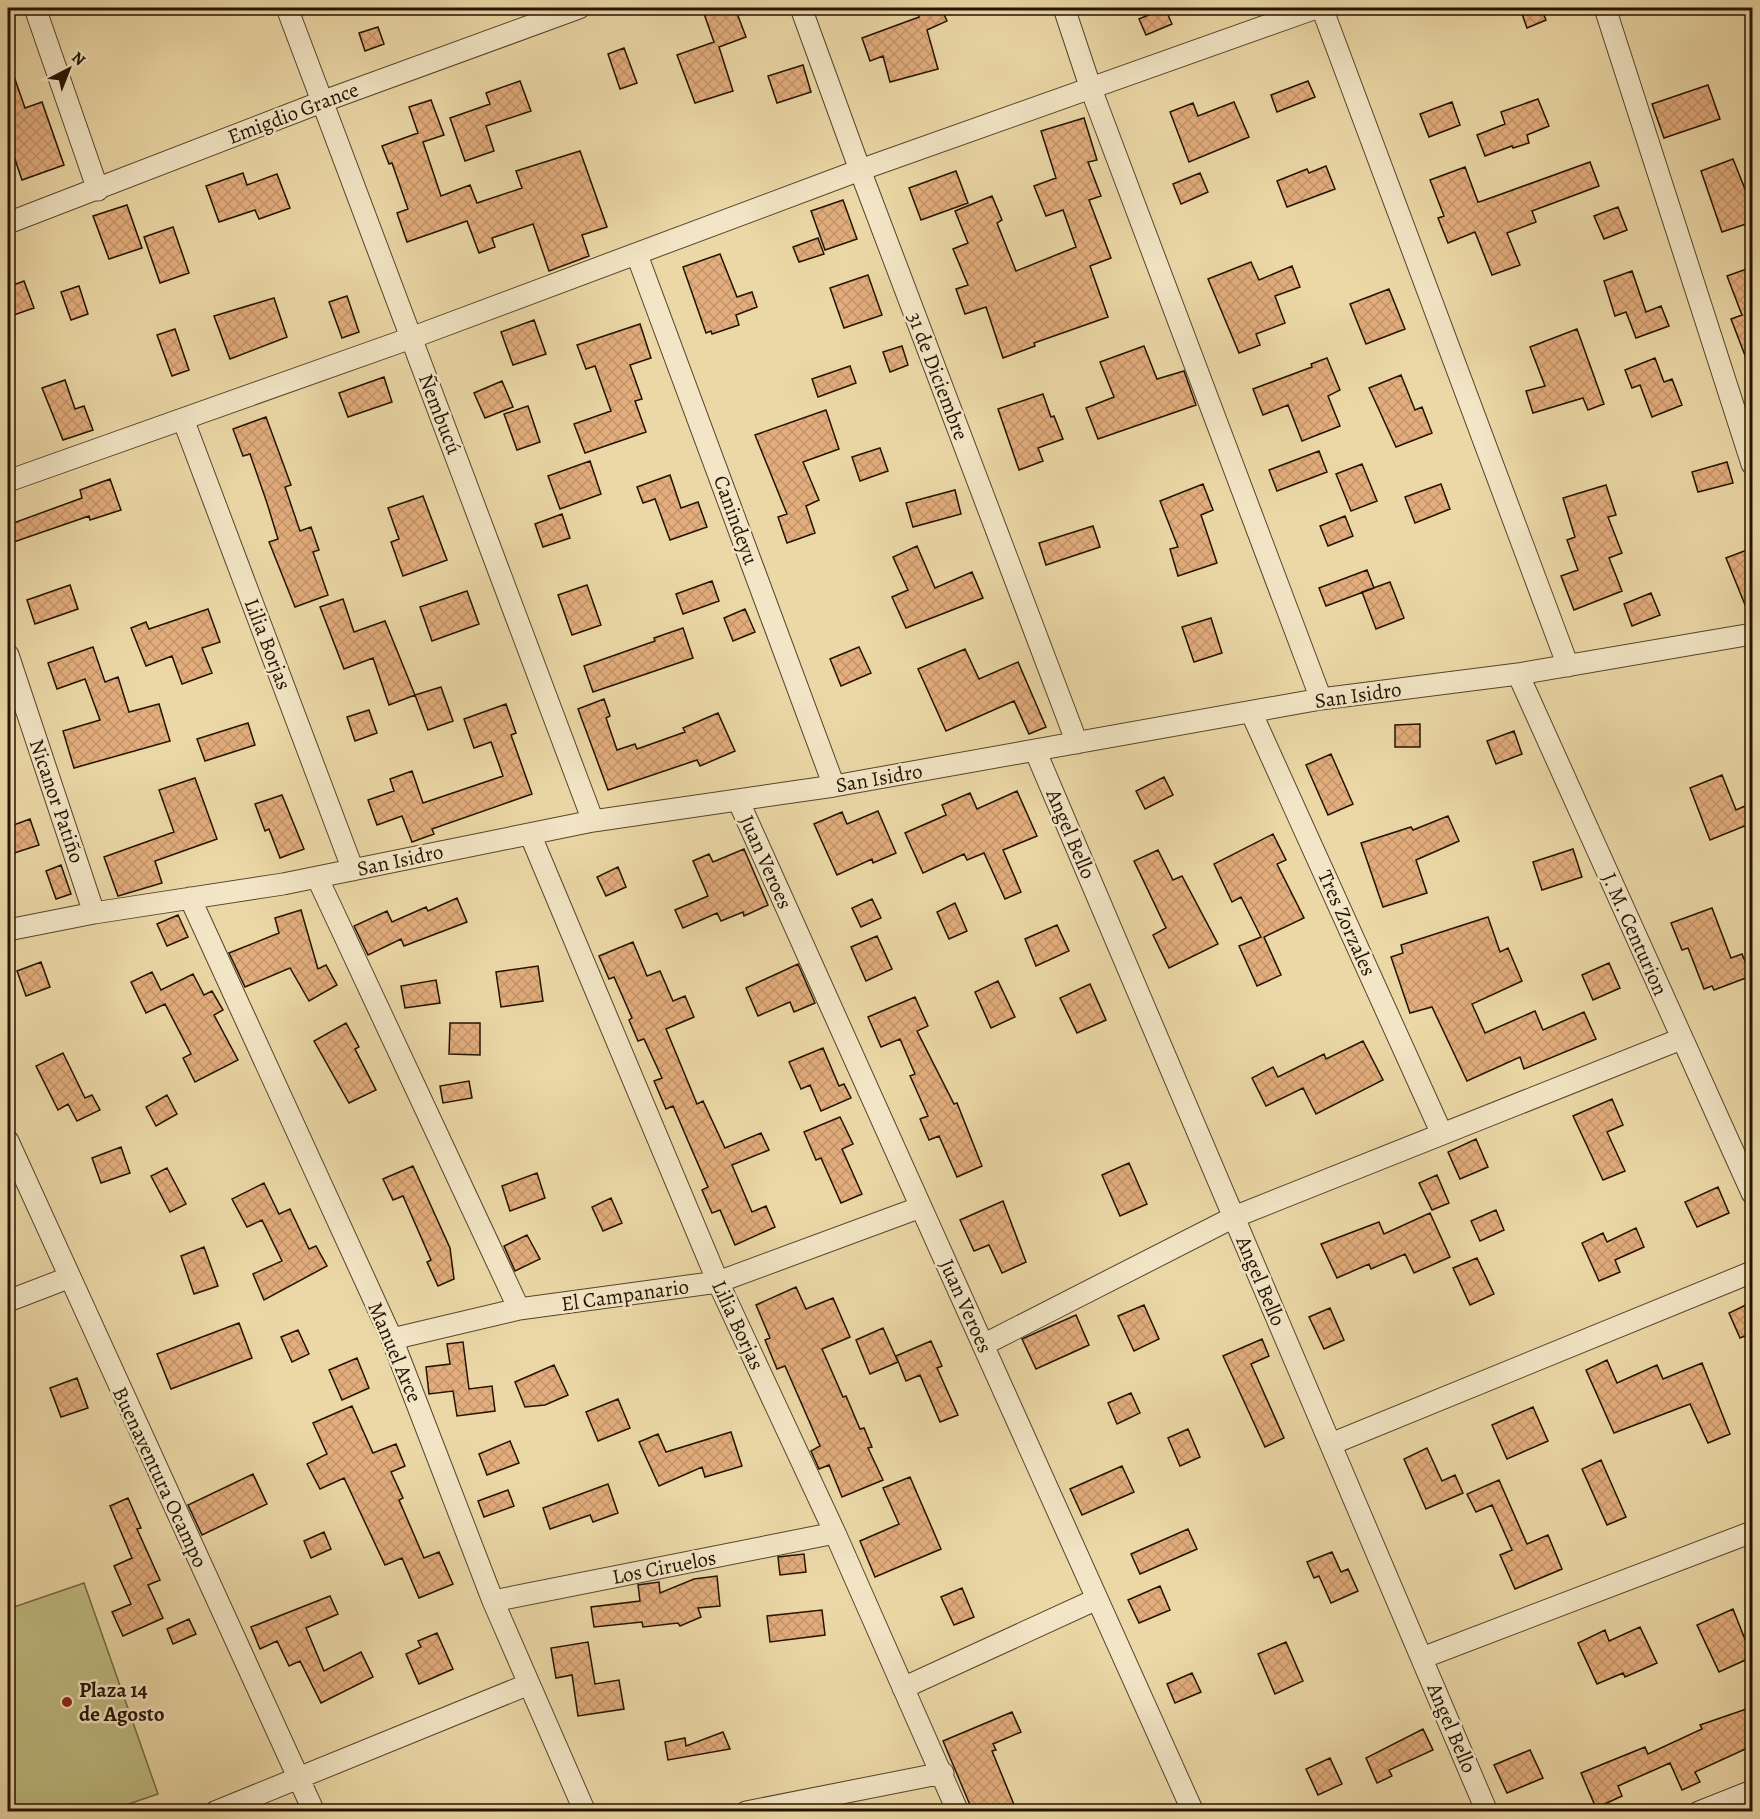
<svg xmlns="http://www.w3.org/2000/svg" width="1760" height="1819" font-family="Alegreya,serif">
	<defs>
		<pattern id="building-cross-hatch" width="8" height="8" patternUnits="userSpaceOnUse" patternTransform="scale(1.5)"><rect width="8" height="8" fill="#e3ad7d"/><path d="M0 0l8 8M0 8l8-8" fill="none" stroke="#c2946a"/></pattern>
	</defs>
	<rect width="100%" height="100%" fill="#ecd8a7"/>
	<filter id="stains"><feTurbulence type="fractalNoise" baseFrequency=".00333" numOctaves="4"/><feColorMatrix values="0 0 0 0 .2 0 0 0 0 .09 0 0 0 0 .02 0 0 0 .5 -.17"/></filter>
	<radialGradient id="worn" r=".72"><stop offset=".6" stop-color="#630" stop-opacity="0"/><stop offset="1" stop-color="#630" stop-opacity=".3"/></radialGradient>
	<path fill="#c0bc82" stroke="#726842" stroke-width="1.5" d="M84,1583L158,1794L108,1811H8V1609Z"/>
	<path fill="url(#building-cross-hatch)" stroke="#231301" stroke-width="1.5" d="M702,8H735L746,37L719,47L733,91L695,103L677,55L714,42Z
		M930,8H941L947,21L927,30L938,69L890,82L883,56L870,61L862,38L919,17L917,13Z
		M1165,8L1172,24L1146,35L1139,19Z
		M1520,8H1541L1546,20L1527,28Z
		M378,27L384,44L365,51L359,33Z
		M624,48L637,83L620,89L608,54Z
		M10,65L25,108L42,102L64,165L22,180L8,139V66Z
		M803,65L811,92L777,103L768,76Z
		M520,81L531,111L486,126L494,151L465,161L450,118L490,104L486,93Z
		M1308,81L1315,97L1277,112L1271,95Z
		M1708,85L1720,119L1664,138L1652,104Z
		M1538,99L1549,126L1527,135L1529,143L1513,148L1512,146L1485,156L1477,135L1505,124L1501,112Z
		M431,100L444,135L423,142L441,196L470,185L477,203L522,188L516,171L580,151L607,227L582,235L589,256L549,271L533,224L492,238L495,247L479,253L467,221L407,242L397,213L408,209L392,163L389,164L382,146L418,133L409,107Z
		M1234,102L1249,137L1189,162L1170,112L1193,103L1198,116Z
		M1452,102L1460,125L1429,137L1420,114Z
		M1084,118L1097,160L1088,162L1101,196L1089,200L1111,258L1090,266L1108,317L1034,343L1035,346L1003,358L986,307L965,314L956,289L968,285L953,249L968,243L955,211L992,196L1002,220L997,223L1016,271L1076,247L1063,210L1046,216L1034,186L1056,178L1041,131Z
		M1733,159L1745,189L1752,187V222L1722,232L1701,171Z
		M1590,162L1599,186L1532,211L1536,222L1507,233L1520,265L1492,275L1475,232L1448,243L1438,218L1444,216L1430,180L1465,167L1478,202L1482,201Z
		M1326,166L1335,189L1287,207L1277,181L1307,169L1309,173Z
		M956,171L968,203L921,220L909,188Z
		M243,173L247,185L277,174L290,208L259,219L255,210L219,222L206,186Z
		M1200,173L1208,192L1181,204L1173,184Z
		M843,200L857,239L825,250L811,211Z
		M127,205L142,248L109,259L93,216Z
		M1618,207L1627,230L1604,239L1594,216Z
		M173,227L189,273L160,283L144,237Z
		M818,238L824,254L799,262L793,247Z
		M720,254L737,297L752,292L757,307L736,315L739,325L712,334L711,331L706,333L683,267Z
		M1251,262L1259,280L1292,266L1300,287L1275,296L1285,323L1256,334L1260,345L1239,353L1208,279Z
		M1752,267V371H1751L1731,319L1742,315L1727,276Z
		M1632,271L1646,312L1661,306L1669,326L1636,338L1626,312L1615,316L1604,281Z
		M868,275L882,315L844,328L830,288Z
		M24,281L34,308L8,317V287Z
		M79,286L88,314L71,320L61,292Z
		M1389,289L1405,329L1366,344L1350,304Z
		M347,296L359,332L342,338L329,302Z
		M274,298L287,337L230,359L214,316Z
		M534,320L546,354L513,365L501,332Z
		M640,324L651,358L630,365L642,399L635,401L646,432L585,453L574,424L611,411L595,366L586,369L577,345Z
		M175,329L189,370L172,376L157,335Z
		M1577,329L1604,404L1588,410L1583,398L1533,413L1526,391L1545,386L1530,347Z
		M902,346L908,365L890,372L883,352Z
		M1144,346L1157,379L1184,371L1196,405L1098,439L1086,408L1114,397L1100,362Z
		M1327,358L1340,390L1328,396L1340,426L1302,441L1288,405L1263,415L1253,389L1312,367L1311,364Z
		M1655,358L1664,382L1672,379L1682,405L1652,417L1640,385L1632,388L1625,370Z
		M850,366L856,383L818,397L812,379Z
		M1401,375L1415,410L1422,407L1432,433L1396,447L1369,388Z
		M384,377L392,402L348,417L339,393Z
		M65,380L75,409L84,406L93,430L63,440L42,388Z
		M502,381L513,407L485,418L474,393Z
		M1043,394L1051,417L1054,416L1063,439L1038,448L1043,461L1019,470L998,409Z
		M528,406L540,442L517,450L504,414Z
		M826,410L839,449L803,462L819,500L806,506L815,533L787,543L778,517L787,514L755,435Z
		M266,417L291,485L285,487L300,531L311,527L319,550L313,552L328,595L295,607L269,542L278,539L267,503L250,454L243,456L233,429Z
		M880,448L888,471L860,481L852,457Z
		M1319,451L1327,472L1277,491L1269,470Z
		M590,461L601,494L560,509L548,476Z
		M1727,462L1733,483L1698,492L1692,472Z
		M1362,464L1377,501L1351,511L1336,474Z
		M670,475L681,508L698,502L707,527L670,540L655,499L643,503L637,487Z
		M110,479L121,510L90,520L89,516L8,544V525L82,498L80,490Z
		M1203,484L1213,510L1201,515L1217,563L1178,576L1170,549L1178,547L1160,501Z
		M1441,484L1450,509L1415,523L1405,497Z
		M1606,485L1616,515L1608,517L1622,553L1609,558L1622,591L1574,610L1561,576L1578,570L1567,540L1575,537L1563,498Z
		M955,490L961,514L913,527L906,503Z
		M423,496L447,560L403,576L391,542L399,539L388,508Z
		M562,514L570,538L543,547L535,524Z
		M1345,516L1353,536L1328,546L1320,526Z
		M1093,526L1100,547L1046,565L1039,543Z
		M917,546L935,588L972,572L983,598L906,628L892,597L908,590L893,557Z
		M1752,548V622L1726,558Z
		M1367,570L1374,588L1326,606L1319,588Z
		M712,581L719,601L683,614L676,594Z
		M1390,582L1404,618L1376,629L1362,592Z
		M70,585L78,609L35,624L27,600Z
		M587,585L601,625L572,635L558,595Z
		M467,591L479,624L432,641L420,607Z
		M1651,593L1660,615L1632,626L1624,604Z
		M343,599L354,632L385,621L415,695L389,705L373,658L344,669L320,607Z
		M208,609L220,642L202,648L212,673L182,684L172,656L146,666L131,628L146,622L149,629Z
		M745,609L755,632L733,641L724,618Z
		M1211,618L1222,653L1194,662L1182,627Z
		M683,628L693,658L593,692L584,666L655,641L654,638Z
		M93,647L105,682L118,677L129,712L159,704L170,741L74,768L63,731L100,720L85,679L57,689L48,663Z
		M859,647L871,673L841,686L830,659Z
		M965,649L979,679L1018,662L1046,727L1029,734L1014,701L946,731L918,669Z
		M441,687L453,721L428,730L415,695Z
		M604,699L610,716L606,718L617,750L635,744L637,749L685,732L683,728L718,713L735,751L700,766L697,760L608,790L578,709Z
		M506,704L516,733L511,735L532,794L432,829L434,834L412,842L402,816L377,825L368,800L394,791L390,779L412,771L423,803L503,776L491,742L474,748L464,719Z
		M369,710L377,733L355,741L347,717Z
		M248,723L255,745L205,761L197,739Z
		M1420,724V747H1395V725Z
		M1514,731L1522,754L1496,764L1487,741Z
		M1331,754L1353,804L1328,815L1306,765Z
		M1722,775L1736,810L1752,803V823L1710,840L1690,788Z
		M1164,777L1173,795L1145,809L1136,791Z
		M195,778L217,839L155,861L162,883L118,896L104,857L174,832L159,790Z
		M1017,791L1037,836L1003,850L1021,892L1005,899L984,853L967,860L964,854L923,873L905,833L946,815L942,805L970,793L977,809Z
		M282,795L304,849L280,858L269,829L265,831L255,804Z
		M878,811L896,853L873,863L872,859L837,875L814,824L842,812L847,824Z
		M1448,816L1459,841L1416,860L1427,893L1383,907L1361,843L1411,827L1413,830Z
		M30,819L39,845L11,854L8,845V827Z
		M1273,834L1286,860L1277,864L1304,918L1264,937L1281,975L1257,986L1239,946L1261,937L1241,897L1232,902L1214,864Z
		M744,849L768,905L744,916L743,912L721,921L717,913L683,928L675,910L708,896L693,861L709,854L713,862Z
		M1573,849L1582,877L1542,890L1533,862Z
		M1158,850L1173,880L1182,876L1218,944L1169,968L1153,935L1166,928L1134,861Z
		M61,865L71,894L56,899L46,871Z
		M618,867L626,887L606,896L597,877Z
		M457,898L467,922L404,946L401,939L368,955L354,926L387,911L392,922L426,907L428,911Z
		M872,899L881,918L861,927L852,908Z
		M955,903L967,931L949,939L937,912Z
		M1712,908L1731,958L1742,954L1751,976L1714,990L1712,986L1704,989L1688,948L1682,950L1671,923Z
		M301,910L318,969L326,965L337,985L309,1001L290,968L245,987L229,953L279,933L275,918Z
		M178,915L188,937L167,946L157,924Z
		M1488,917L1500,952L1508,948L1522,981L1472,1004L1485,1033L1535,1011L1543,1030L1584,1012L1596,1039L1524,1069L1520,1057L1467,1081L1432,1007L1410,1013L1391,957L1403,953L1401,945Z
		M1057,925L1069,951L1036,966L1025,939Z
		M877,936L892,969L866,981L851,947Z
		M633,942L647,976L660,971L673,1001L685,996L694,1017L666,1029L697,1104L703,1101L725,1148L761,1133L769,1150L732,1165L752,1212L766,1206L775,1227L735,1245L720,1210L712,1213L702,1190L708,1187L688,1141L673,1106L666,1109L654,1081L662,1078L644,1039L638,1041L629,1020L632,1018L614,977L609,979L599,956Z
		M41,962L50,987L26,996L17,971Z
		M1609,963L1620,988L1593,1000L1582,975Z
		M798,964L815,1003L794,1012L790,1002L758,1016L746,988Z
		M538,966L543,1001L501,1007L496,972Z
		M152,972L161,990L193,974L204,995L212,991L223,1010L214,1015L238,1060L195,1082L183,1058L191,1054L165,1004L146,1013L131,982Z
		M436,980L440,1003L405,1008L401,986Z
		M998,981L1015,1017L991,1028L975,992Z
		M1090,984L1106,1020L1077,1033L1060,998Z
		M915,997L928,1026L917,1031L954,1104L957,1103L982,1166L957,1177L939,1136L929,1140L920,1119L928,1116L910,1076L915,1074L900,1039L881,1047L868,1017Z
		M346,1023L359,1047L355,1049L376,1090L349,1103L314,1041Z
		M450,1023H480V1055L449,1054Z
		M1363,1041L1383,1080L1316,1114L1303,1088L1266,1106L1252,1078L1273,1067L1278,1077L1324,1054L1326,1059Z
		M823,1048L839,1086L844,1084L851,1098L821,1111L810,1085L801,1089L789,1062Z
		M63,1053L85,1098L92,1095L100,1110L77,1121L68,1104L58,1110L36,1066Z
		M469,1081L472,1098L443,1103L440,1086Z
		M167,1095L177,1114L156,1126L146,1107Z
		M1612,1099L1623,1125L1607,1132L1625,1171L1603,1180L1573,1116Z
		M840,1117L853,1144L842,1149L862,1194L841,1203L821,1158L816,1160L804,1132Z
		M1476,1139L1488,1167L1460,1179L1448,1152Z
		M121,1147L130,1173L101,1183L92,1158Z
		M1129,1163L1147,1204L1120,1216L1102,1175Z
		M413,1166L450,1248L454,1279L438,1286L427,1262L431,1260L403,1196L393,1200L383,1179Z
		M167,1168L186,1204L170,1212L151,1176Z
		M537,1173L545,1198L510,1211L502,1186Z
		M1437,1175L1449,1203L1432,1210L1419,1183Z
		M264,1183L279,1214L290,1209L309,1249L316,1246L327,1266L264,1300L253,1274L282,1261L262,1220L247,1227L232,1199Z
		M1718,1187L1729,1213L1697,1227L1685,1202Z
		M611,1198L622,1223L603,1231L592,1207Z
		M1003,1201L1026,1262L1002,1273L989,1245L974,1251L960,1220Z
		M1496,1210L1504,1230L1480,1241L1471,1221Z
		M1430,1213L1450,1257L1414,1273L1405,1254L1371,1269L1369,1264L1337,1278L1321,1244L1379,1222L1384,1234Z
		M1636,1228L1644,1247L1615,1260L1620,1272L1599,1281L1582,1243L1603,1233L1607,1242Z
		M527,1235L540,1259L515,1271L504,1246Z
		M204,1247L218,1286L194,1294L181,1256Z
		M1477,1258L1494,1294L1470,1305L1453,1268Z
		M796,1287L806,1309L833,1298L850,1337L822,1349L843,1397L846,1396L860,1429L864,1428L872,1447L868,1448L883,1480L842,1497L829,1465L819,1469L811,1451L820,1446L785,1366L777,1369L765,1340L770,1338L756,1305Z
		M1752,1302V1333L1740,1338L1729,1313Z
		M1144,1305L1159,1339L1134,1351L1118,1316Z
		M1330,1308L1344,1340L1324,1349L1309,1317Z
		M1076,1315L1089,1345L1036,1369L1022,1339Z
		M239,1323L252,1358L171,1389L157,1354Z
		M883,1328L898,1362L870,1374L856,1340Z
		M298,1330L309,1354L292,1362L281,1337Z
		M1262,1339L1269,1356L1251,1364L1284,1438L1265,1447L1223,1356Z
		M931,1341L942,1366L937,1368L958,1415L940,1422L920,1375L906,1381L896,1356Z
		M463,1342L469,1389L492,1386L495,1411L457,1416L453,1391L429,1394L426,1367L450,1364L447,1344Z
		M357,1358L369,1388L342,1400L329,1370Z
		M1607,1360L1617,1383L1657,1365L1663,1379L1702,1363L1730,1434L1708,1443L1690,1404L1614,1433L1586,1370Z
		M554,1365L568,1395L545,1405L525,1407L515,1382Z
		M77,1378L88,1408L61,1417L50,1388Z
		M1131,1393L1140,1413L1117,1424L1108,1403Z
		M618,1399L630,1428L598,1441L586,1412Z
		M352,1406L373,1453L396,1444L405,1466L391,1472L403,1498L399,1500L424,1558L439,1552L453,1584L419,1598L402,1558L385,1565L344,1478L320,1489L307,1464L327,1454L313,1423Z
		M1533,1407L1548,1441L1507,1459L1492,1425Z
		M1188,1429L1200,1457L1180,1466L1168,1438Z
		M731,1432L742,1466L705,1477L702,1467L659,1486L639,1442L658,1434L666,1452Z
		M510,1441L519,1463L487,1475L479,1454Z
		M1427,1448L1442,1481L1455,1475L1463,1493L1426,1509L1404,1459Z
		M1601,1460L1626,1517L1607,1525L1582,1469Z
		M1122,1466L1134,1492L1082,1515L1070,1489Z
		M253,1474L267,1504L202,1535L188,1505Z
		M910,1477L941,1549L875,1577L860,1541L899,1524L883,1488Z
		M1499,1480L1527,1544L1548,1535L1562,1569L1515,1589L1500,1555L1512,1550L1492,1505L1476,1512L1467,1494Z
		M608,1484L618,1513L593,1522L590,1515L550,1529L543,1508Z
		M508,1490L514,1506L484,1517L478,1501Z
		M128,1498L141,1528L137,1529L160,1580L148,1585L163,1618L123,1636L112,1612L131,1604L114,1566L132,1558L110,1506Z
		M1188,1529L1197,1549L1140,1574L1131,1554Z
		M324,1532L331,1549L311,1558L304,1541Z
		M1332,1552L1341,1572L1348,1569L1358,1591L1331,1603L1319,1576L1314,1578L1307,1562Z
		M804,1554L806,1572L780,1575L778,1557Z
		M717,1576L720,1606L698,1608L701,1617L680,1626L678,1623L643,1627L642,1622L594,1627L591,1607L640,1601L638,1585L659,1582L660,1593L694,1579Z
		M1160,1586L1170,1610L1139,1623L1128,1600Z
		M962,1588L974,1617L954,1625L941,1597Z
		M330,1596L338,1614L306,1628L324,1671L361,1652L373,1677L321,1703L300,1661L289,1666L277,1641L260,1649L251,1627Z
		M1733,1609L1752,1657L1719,1672L1697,1625Z
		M822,1610L825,1635L770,1642L767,1616Z
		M189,1619L196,1634L173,1644L167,1629Z
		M1640,1627L1657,1663L1625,1677L1623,1673L1597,1684L1578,1643L1605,1630L1609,1641Z
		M437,1633L453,1669L419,1684L406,1654L421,1647L418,1641Z
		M588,1642L595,1684L619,1680L624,1709L578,1716L572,1675L556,1678L551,1648Z
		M1286,1642L1303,1681L1275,1694L1258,1654Z
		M1192,1673L1201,1692L1175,1703L1167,1684Z
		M1752,1707V1746L1695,1772L1700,1782L1682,1790L1670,1763L1618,1786L1622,1796L1596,1808L1581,1773L1645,1747L1648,1754L1702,1729L1700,1725Z
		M1012,1712L1021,1732L993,1744L996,1750L992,1751L1017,1812H973L943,1741Z
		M1423,1729L1433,1750L1389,1770L1392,1776L1377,1783L1366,1758Z
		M723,1732L730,1749L668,1760L665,1742L685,1738L686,1746Z
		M1530,1750L1543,1778L1507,1793L1494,1765Z
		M1330,1758L1342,1784L1318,1795L1306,1769Z"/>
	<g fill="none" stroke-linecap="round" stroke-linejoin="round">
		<defs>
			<path id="minor" d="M35,8L98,190
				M287,8L593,821
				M801,8L860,170L1077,743
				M1064,8L1091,89L1321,699
				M1322,8L1568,666
				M1605,8L1752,464
				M8,223L324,101L579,8
				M637,255L834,786
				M183,419L353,870
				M8,481L411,338L860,170L1316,8
				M8,655L94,913
				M1518,674L1752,1193
				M1251,712L1442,1134
				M1035,750L1487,1812
				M738,800L1193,1812
				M530,834L718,1282L835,1533L958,1812
				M317,877L519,1309
				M190,898L392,1339L493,1601L585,1812
				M8,930L94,913L283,884L593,821L834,786L1321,699L1518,674L1752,634
				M8,1141L314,1812
				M8,1301L68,1278
				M392,1339L519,1309L718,1282L921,1207
				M983,1345L1234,1217L1681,1039
				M1331,1444L1752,1272
				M493,1601L835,1533
				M1422,1658L1752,1532
				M903,1688L1097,1599
				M215,1812L529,1684
				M746,1812L943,1773
				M1699,1812L1752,1791"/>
		</defs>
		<use href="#minor" stroke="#55442a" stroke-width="23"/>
		<use href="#minor" stroke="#f3e6c6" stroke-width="21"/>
	</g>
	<circle fill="#8f2418" stroke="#f3e6c6" stroke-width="2" cx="67" cy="1702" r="6"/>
	<g text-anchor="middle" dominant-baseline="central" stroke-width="5" stroke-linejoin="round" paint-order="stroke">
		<g font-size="21" fill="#231301" stroke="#f3e6c6">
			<text transform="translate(293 113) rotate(-21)">Emigdio Grance</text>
			<text transform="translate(938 376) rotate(69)">31 de Diciembre</text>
			<text transform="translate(440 414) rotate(69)">Ñembucú</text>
			<text transform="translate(736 520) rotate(70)">Canindeyu</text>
			<text transform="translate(268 644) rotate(69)">Lilia Borjas</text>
			<text transform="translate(1358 695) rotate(-8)">San Isidro</text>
			<text transform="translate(879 778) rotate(-10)">San Isidro</text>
			<text transform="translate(57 801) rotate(71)">Nicanor Patiño</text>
			<text transform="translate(1071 834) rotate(67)">Angel Bello</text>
			<text transform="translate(400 860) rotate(-12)">San Isidro</text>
			<text transform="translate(766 862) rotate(66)">Juan Veroes</text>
			<text transform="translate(1347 923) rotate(66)">Tres Zorzales</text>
			<text transform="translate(1635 934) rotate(66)">J. M. Centurion</text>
			<text transform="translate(1261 1281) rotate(67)">Angel Bello</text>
			<text transform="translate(625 1295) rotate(-8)">El Campanario</text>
			<text transform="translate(966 1306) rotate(66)">Juan Veroes</text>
			<text transform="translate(738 1325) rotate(65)">Lilia Borjas</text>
			<text transform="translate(395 1352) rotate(67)">Manuel Arce</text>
			<text transform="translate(160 1477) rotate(65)">Buenaventura Ocampo</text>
			<text transform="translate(664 1567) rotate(-11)">Los Ciruelos</text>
			<text transform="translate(1452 1728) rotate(67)">Angel Bello</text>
		</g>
		<g font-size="21" font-weight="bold" fill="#231301" stroke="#f3e6c6" text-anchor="start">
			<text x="79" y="1690">Plaza 14<tspan x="79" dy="24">de Agosto</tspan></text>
		</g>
	</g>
	<rect width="1760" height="1819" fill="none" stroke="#ecd8a7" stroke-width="30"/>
	<rect x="9" y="9" width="1742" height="1801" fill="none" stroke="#231301" stroke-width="3"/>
	<rect x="15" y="15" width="1730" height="1789" fill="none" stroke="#231301" stroke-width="1.5"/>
	<g transform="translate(69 69) rotate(42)" stroke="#f3e6c6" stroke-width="4.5" paint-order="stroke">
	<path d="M0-4.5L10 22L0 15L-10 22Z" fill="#231301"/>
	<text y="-9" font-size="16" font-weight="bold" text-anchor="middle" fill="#231301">N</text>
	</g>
	<rect width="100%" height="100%" filter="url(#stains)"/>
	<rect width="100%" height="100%" fill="url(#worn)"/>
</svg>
